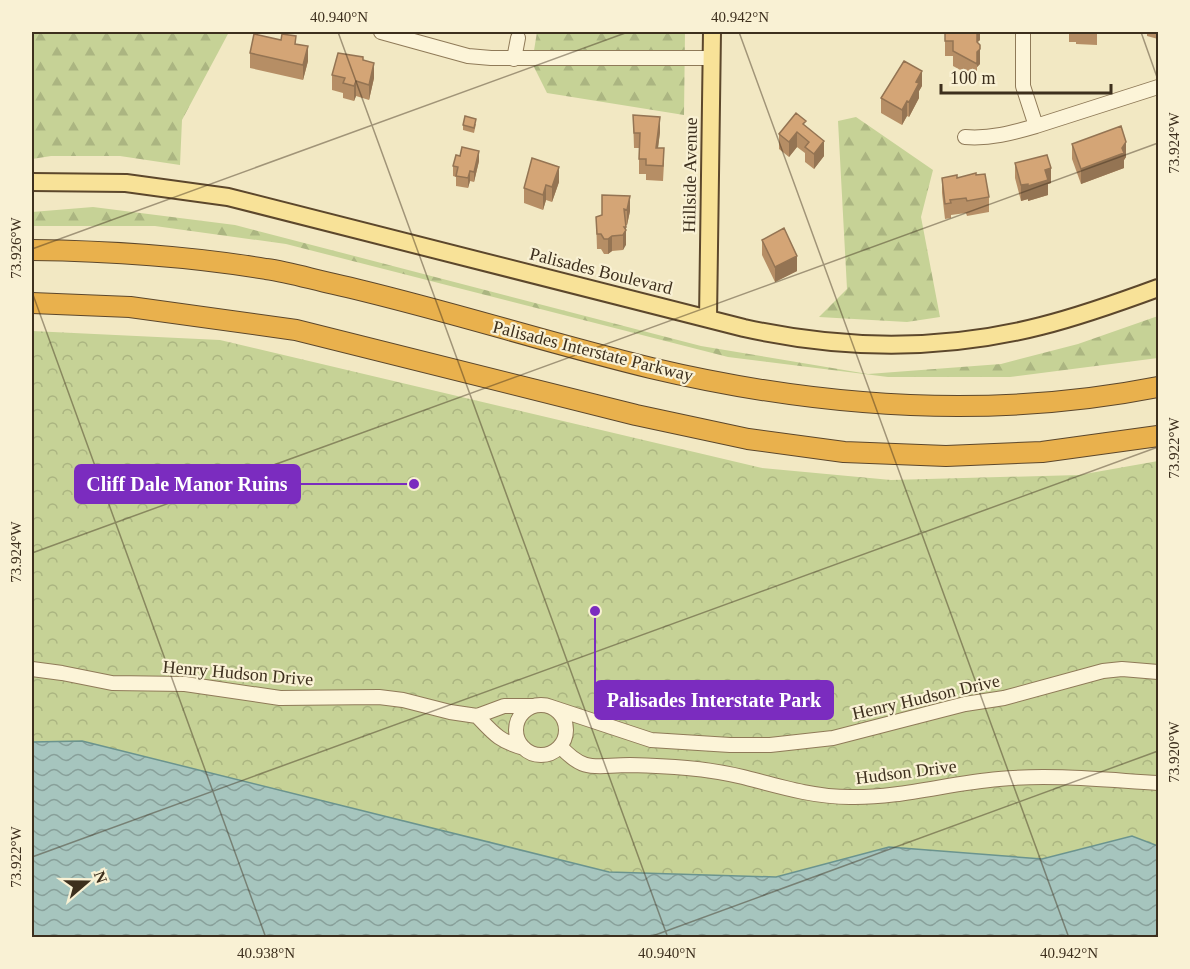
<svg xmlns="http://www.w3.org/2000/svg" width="1190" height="969" font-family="Georgia,serif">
	<defs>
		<pattern id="forest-firs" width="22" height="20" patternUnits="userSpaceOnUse" patternTransform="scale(1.5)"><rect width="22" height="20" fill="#c6d296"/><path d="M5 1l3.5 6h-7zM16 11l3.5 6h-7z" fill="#abb581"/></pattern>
		<pattern id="park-crowns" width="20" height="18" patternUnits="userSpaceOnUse" patternTransform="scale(1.5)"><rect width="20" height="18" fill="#c6d296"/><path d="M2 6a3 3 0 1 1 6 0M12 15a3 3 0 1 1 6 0" fill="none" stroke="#abb581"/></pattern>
		<pattern id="water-waves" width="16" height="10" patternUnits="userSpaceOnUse" patternTransform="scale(1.5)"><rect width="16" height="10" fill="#a6c5be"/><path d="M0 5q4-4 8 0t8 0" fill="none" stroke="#88a09a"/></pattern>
	</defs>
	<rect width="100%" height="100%" fill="#f2e8c3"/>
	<path fill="url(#forest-firs)" d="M32,32H229L182,120L180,165L120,156H51L32,159Z
		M537,32H685L684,115L547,93L532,63Z
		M856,117L933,170L921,217L940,317L907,322L819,317L847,289L838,121Z
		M93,207L235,225L701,346L868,374L1001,364L1078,344L1158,316V358L1010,377H888L728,357L286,244L155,226H32V212Z"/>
	<path fill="url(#park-crowns)" d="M32,331L220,340L762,468L891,480L1079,475L1158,461V846L1132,836L1042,859L889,848L776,877L609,872L82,741L32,742Z"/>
	<path fill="url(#water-waves)" stroke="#6b948e" stroke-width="1.5" d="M82,741L609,872L776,877L889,847L1042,859L1132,836L1158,846V937H32V742Z"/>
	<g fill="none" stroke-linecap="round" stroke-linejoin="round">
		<defs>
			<path id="minor" d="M381,32L468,56L491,58H711
				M1023,32V86L1036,126L1158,87
				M514,59L518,38
				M965,137C990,139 1012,133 1036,126
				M32,669L62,673L112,683L185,684L280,698L379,697L403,700L450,712L477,716L504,706H533
				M516 730a25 25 0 1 1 50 0a25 25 0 1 1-50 0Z
				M551,707L651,740L730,745H770L833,738L965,704L1004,698L1103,671L1122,669L1158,672
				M477,716C494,734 499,741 524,748
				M560,746C585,774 596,765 630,765C668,766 706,768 743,777C778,786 813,797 850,797C901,798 949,783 999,779C1052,774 1106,780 1158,783"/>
			<path id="major" d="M32,182L126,183L228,197L744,328C843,350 943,351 1041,326C1081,316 1120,302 1158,288
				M708,319L712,32"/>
			<path id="highway" d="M32,250C111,251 188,256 266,269C289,272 311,279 334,284C440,308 544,342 651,368C816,407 991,420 1158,387
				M32,303L130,307L296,330L636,415L748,439L844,452L946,456L1042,452L1158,436"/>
		</defs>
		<use href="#minor" stroke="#8f7a58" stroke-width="16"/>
		<use href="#major" stroke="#5c472c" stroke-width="20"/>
		<use href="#highway" stroke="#5c472c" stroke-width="22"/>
		<use href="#minor" stroke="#fcf4d8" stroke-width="14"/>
		<use href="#major" stroke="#f8e298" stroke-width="16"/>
		<use href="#highway" stroke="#e9b14d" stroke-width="20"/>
	</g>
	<path fill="#b68e65" d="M945,32H980V40L978,42L980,60V64L977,67V79L953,66V56H945Z
		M1069,32H1097V45L1076,44V42H1069Z
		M1147,32H1158V39L1147,36Z
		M296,44L308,61L303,80L250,68V53Z
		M363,60L374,78L369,100L356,96L354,101L343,98V93L332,90V75Z
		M922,86L919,91V98L909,117L907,116L902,125L881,113V98Z
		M633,115L660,132L658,148L664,163L663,181L646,180V174H639V148H634Z
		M476,124L474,133L463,130V125Z
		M806,126L824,156L814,169L805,162V153L797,147L789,157L779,149V134Z
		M1072,144L1126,157L1124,160V168L1081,184L1072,159Z
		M479,161L474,182L470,181L468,188L456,186V177L453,176V166Z
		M1015,163L1051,183L1048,184V195L1028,201V199L1021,201L1015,178Z
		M976,175L989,197V212L967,216L966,213L951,215V218L945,219L942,193V178H957Z
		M1157,177H1158V195L1157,192Z
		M559,182L552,202L546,200L543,210L524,203V188Z
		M602,195L630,211L627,225H626V242L623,250L612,251L608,254H604L601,249H597L596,217L602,215Z
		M762,240L797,271L775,282L762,255Z"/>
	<path fill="#947453" d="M977,32H980V40L977,42Z
		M980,45V64L977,67V52Z
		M308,46V61L303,80V65Z
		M374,63V78L369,100V85Z
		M922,71V86L919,91V98L909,117V102L916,82Z
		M356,81V96L354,101V86Z
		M907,101V116L902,125V110Z
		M660,117V132L656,163V148Z
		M797,132V147L789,157V142Z
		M824,141V156L814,169V154Z
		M1126,142V157L1124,160V168L1081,184V169L1122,148Z
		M479,151V161L474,182V172Z
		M559,167V182L552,202V187Z
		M1051,168V183L1048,184V195L1028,201V186L1045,170Z
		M470,171V181L468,188V178Z
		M1028,184V199L1021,201V185Z
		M546,185V200L543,210V195Z
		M630,196V211L627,225V210Z
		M626,230V245L623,250V235Z
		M612,236V251L608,254V239Z
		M797,256V271L775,282V267Z"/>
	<path fill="#d4a576" stroke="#947453" stroke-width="1.5" d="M945,32H977V42L980,45V49L977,52V64L953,51V41H945Z
		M254,34L281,40L282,34L296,36L295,44L308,46L303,65L250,53Z
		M338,53L363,57V60L374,63L369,85L356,81L354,86L343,83L345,78L332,75Z
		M904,61L922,71L916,82L919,83L909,102L907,101L902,110L881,98Z
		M796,113L806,121L803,124L824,141L814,154L805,147L809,142L797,132L789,142L779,134Z
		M633,115L660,117L656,148H664L663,166L646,165V159H639L640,133H634Z
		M465,116L476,119L474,128L463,125Z
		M1121,126L1126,142L1122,148L1124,153L1081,169L1072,144Z
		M462,147L479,151L474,172L470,171L468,178L456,176L458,167L453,166L456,155L460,156Z
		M1047,155L1051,168L1045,170L1048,180L1028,186V184L1021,185L1015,163Z
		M532,158L559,167L552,187L546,185L543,195L524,188Z
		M976,173V175L985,174L989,197L967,201L966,198L950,200L951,203L945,204L942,178L957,175V178Z
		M602,195L630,196L627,210L624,209L626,227H624L626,230L623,235L612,236L608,239H604L601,234H597L596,217L602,215Z
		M784,228L797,256L775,267L762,240Z"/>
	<path fill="none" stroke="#3d2f1d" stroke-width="1.5" stroke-opacity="0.45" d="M338,32L668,938M739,32L1069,938M1141,32L1158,80M32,249L628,32M32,292L266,938M32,553L1158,143M32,857L1158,447M647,938L1158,751"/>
	<g text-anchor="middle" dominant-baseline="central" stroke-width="4.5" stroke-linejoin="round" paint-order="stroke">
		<g font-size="18" fill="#3d2f1d" stroke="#f9f1d4">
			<text transform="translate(690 175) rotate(-89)">Hillside Avenue</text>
			<text transform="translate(601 271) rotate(14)">Palisades Boulevard</text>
			<text transform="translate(593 351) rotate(14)">Palisades Interstate Parkway</text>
			<text transform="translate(238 673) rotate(5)">Henry Hudson Drive</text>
			<text transform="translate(926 697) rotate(-13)">Henry Hudson Drive</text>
			<text transform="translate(906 772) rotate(-7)">Hudson Drive</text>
		</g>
	</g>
	<path fill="none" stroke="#7b2cbf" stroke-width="2" d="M414 484L300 484M595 611L595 700"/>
	<g fill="#7b2cbf" stroke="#f9f1d4" stroke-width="2">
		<circle cx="414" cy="484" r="6"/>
		<circle cx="595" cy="611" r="6"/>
	</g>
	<g fill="#7b2cbf" stroke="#7b2cbf" stroke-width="2">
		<rect x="75" y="465" width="225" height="38" rx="6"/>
		<rect x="595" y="681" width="238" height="38" rx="6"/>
	</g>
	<g font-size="20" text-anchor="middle" font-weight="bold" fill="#fff">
		<text x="187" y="491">Cliff Dale Manor Ruins</text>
		<text x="714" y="707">Palisades Interstate Park</text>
	</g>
	<rect width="1190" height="969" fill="none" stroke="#f9f1d4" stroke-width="66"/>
	<g transform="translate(87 882) rotate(70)" stroke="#f9f1d4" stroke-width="4.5" paint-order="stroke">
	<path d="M0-4.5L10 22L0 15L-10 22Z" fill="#3d2f1d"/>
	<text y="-9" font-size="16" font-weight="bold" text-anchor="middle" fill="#3d2f1d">N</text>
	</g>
	<path d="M941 84v9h170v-9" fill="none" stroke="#3d2f1d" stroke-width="3"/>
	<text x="950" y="84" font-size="18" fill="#3d2f1d" stroke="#f9f1d4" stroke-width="4.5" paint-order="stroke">100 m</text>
	<rect x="33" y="33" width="1124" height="903" fill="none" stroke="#3d2f1d" stroke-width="2"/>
	<g font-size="15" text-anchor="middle" fill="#3d2f1d">
		<text x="339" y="22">40.940°N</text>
		<text x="740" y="22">40.942°N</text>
		<text transform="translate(1174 143) rotate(-90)" y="5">73.924°W</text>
		<text transform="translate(16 248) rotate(-90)" y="5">73.926°W</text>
		<text transform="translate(1174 448) rotate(-90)" y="5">73.922°W</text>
		<text transform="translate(16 552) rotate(-90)" y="5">73.924°W</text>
		<text transform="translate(1174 752) rotate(-90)" y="5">73.920°W</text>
		<text transform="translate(16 857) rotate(-90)" y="5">73.922°W</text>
		<text x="266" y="958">40.938°N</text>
		<text x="667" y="958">40.940°N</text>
		<text x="1069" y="958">40.942°N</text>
	</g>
</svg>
